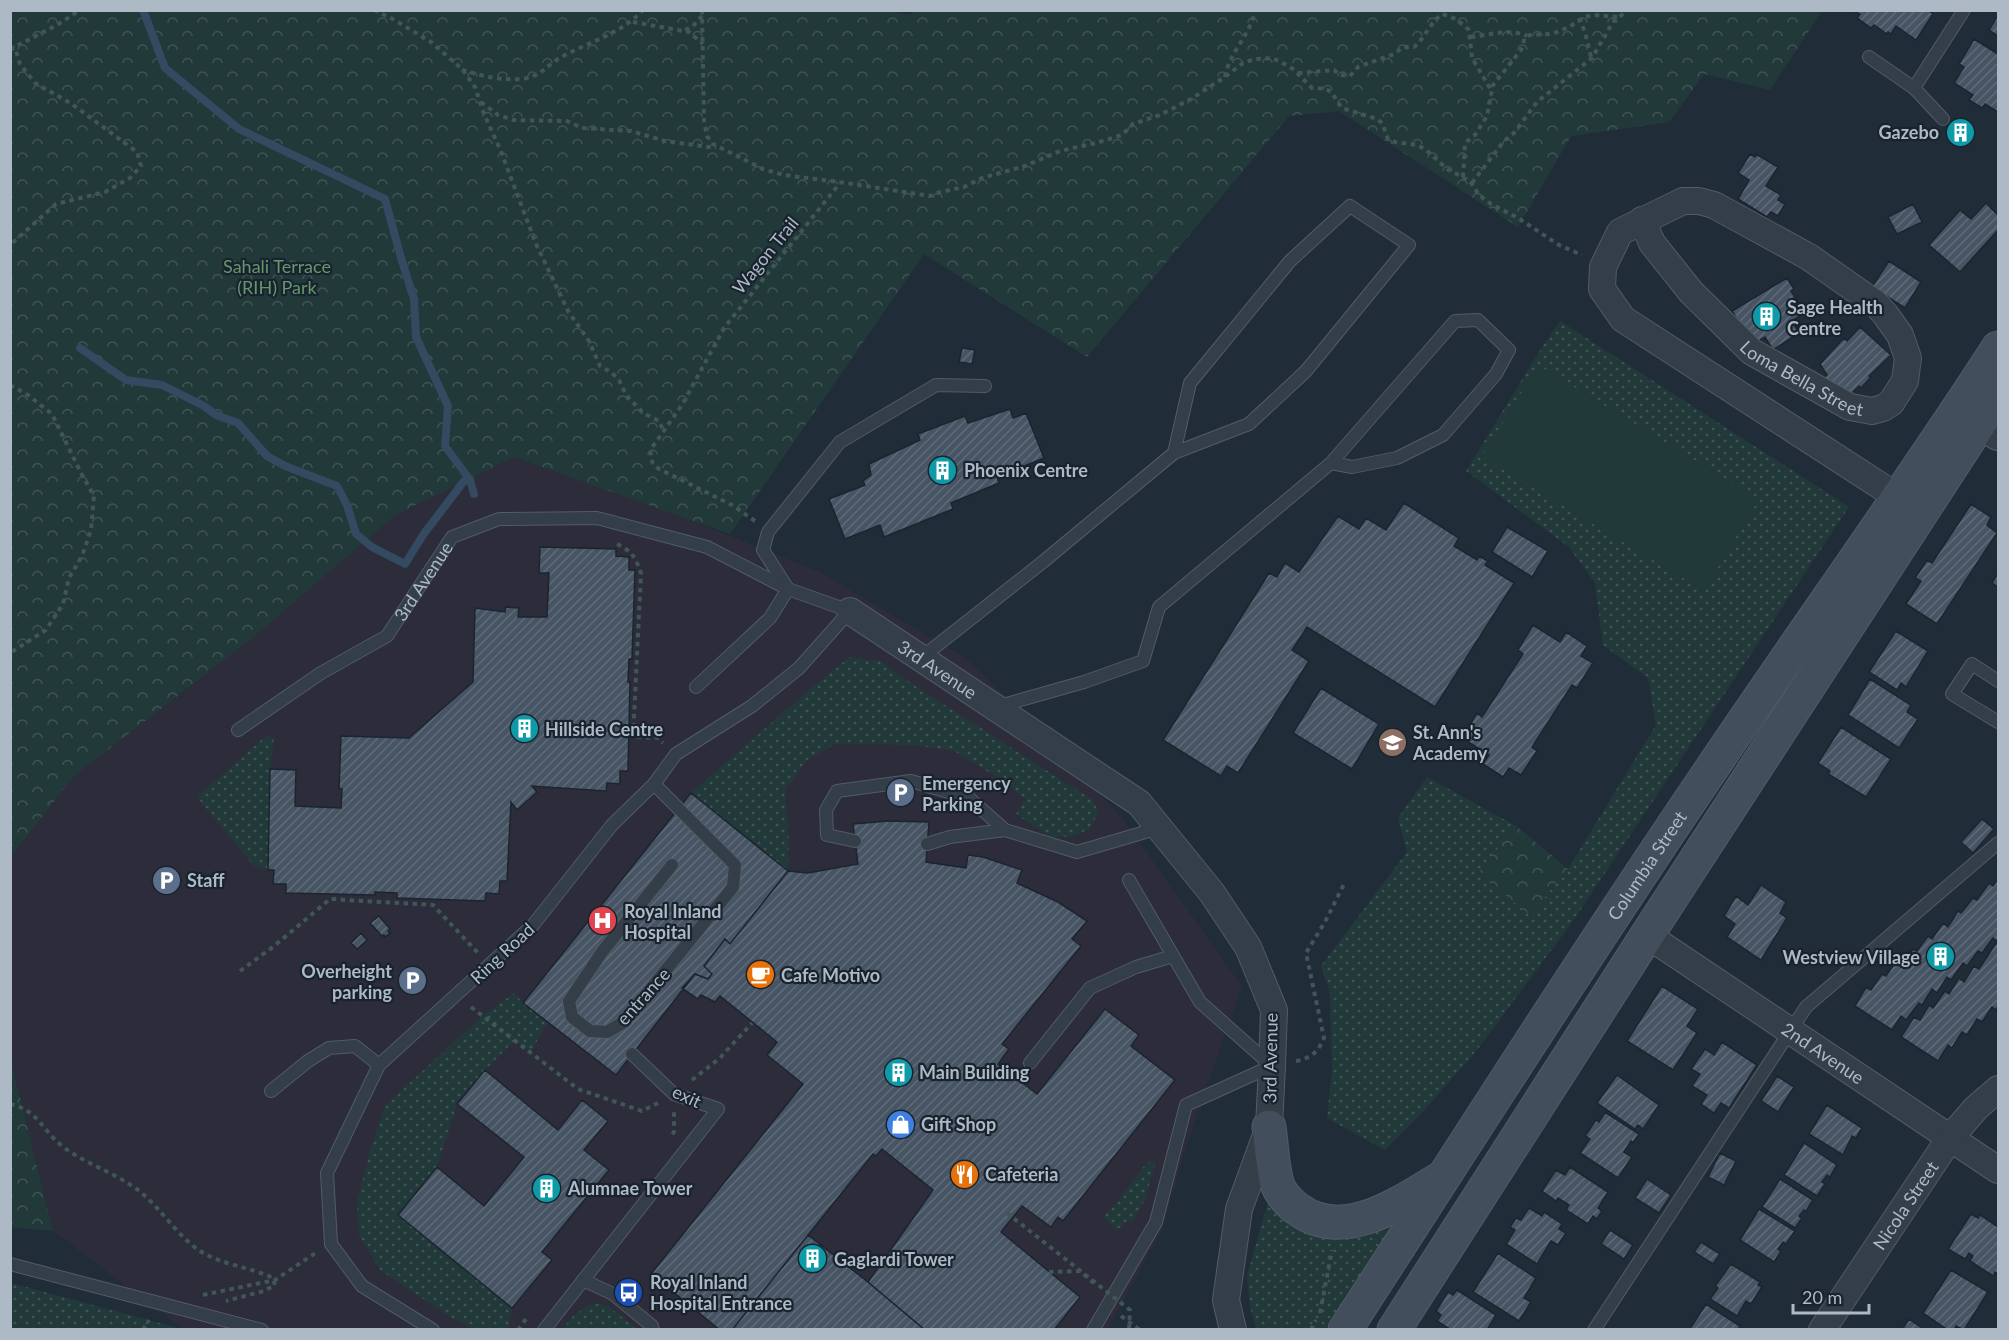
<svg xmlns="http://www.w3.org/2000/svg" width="2009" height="1340" font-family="Lato,sans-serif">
	<defs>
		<pattern id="grass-dots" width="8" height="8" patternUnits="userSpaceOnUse" patternTransform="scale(1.5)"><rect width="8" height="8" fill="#22393a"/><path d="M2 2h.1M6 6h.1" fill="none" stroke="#405455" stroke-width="1.8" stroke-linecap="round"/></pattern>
		<pattern id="forest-crowns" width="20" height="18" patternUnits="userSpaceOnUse" patternTransform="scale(1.5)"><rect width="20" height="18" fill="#22393a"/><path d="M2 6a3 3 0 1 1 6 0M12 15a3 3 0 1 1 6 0" fill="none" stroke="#405455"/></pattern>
		<pattern id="building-hatch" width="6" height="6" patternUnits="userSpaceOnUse" patternTransform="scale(1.5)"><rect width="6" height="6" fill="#465463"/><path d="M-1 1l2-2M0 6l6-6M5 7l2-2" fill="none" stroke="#5e6a78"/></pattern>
	</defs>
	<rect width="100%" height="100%" fill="#202d39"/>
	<path fill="#2d2c3a" d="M514,457L638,499L820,572L970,661L1120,815L1242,986L1184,1153L1163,1228L1108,1329H183L53,1231L13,1069L11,1050L10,856L74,776L251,639L395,514Z"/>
	<path fill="url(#grass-dots)" d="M1560,321L1849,507L1573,921L1477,1050L1421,1114L1385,1150L1327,1118L1332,1070L1330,993L1321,966L1407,852L1398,818L1427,777L1516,826L1478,873L1530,915L1568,869L1656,725L1648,678L1603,645L1595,583L1569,547L1466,471L1542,347Z
		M850,657L880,661L917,687L1091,799L1098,810L1094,821L1088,830L1069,837L1049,836L1016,814L1026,799L992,774L954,751L915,745L835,744L807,760L785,790L789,840L788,871L691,793L815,685Z
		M266,736L274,738L270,769L268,870L253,865L197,797Z
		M514,993L523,1003L548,1022L530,1053L515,1040L485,1070L457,1104L437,1167L398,1215L512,1308L508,1329H474L450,1317L380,1270L359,1235L357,1202L370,1151L385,1106L482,1016Z
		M1156,1161L1145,1199L1132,1223L1127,1221L1117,1230L1103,1217L1116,1204L1147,1162Z
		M1269,1198L1389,1220L1394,1226L1326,1329H1256L1250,1307L1247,1276Z
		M11,1283L182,1329H11Z
		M594,1303L608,1306L637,1329H564C569,1316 582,1309 594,1303Z"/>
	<path fill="url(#forest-crowns)" d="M889,11L910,15L918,10L1822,11L1770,90L1704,74L1669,122L1571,136L1518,227L1339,111L1289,116L1087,357L924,254L730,534L514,457L395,515L251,639L74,776L11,856V11Z
		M1516,826L1568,869L1530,915L1478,873Z
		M11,1050L13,1069L53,1231L11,1227Z"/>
	<path fill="#22393a" d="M1538,365L1759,499L1704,591L1482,457Z"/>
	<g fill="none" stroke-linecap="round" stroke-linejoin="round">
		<path stroke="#334a61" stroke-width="8" d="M143,10L165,68L239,129L385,199L401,258L414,299L416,337L448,406L445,446L470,480L474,494
			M80,348L126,380L162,385L204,406L216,415L238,423L267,456L285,466L337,486L347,505L356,534L372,547L405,564L423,535L464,481L470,480"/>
	</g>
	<path fill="url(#building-hatch)" stroke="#1b2530" stroke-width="1.5" d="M1928,10L1933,14L1916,40L1896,26L1891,34L1888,32L1887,34L1874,25L1871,28L1857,18L1860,14L1854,11Z
		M1998,15V36L1989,30Z
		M1974,39L1998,54V112L1985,104L1982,108L1969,100L1973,95L1954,83L1964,67L1959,64Z
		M1952 132a8 8 0 1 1 16 0a8 8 0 1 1-16 0Z
		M1750,154L1755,157L1756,154L1778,167L1766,186L1781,195L1778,200L1785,204L1778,216L1771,212L1767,217L1738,199L1749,180L1738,173Z
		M1986,203L1998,215V230L1960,272L1929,245L1960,210L1971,219Z
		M1913,204L1922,222L1897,234L1888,217Z
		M1889,261L1921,282L1905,308L1872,287Z
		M1787,278L1794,289L1791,291L1804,313L1792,321L1799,333L1773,350L1765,337L1752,345L1732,311Z
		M1860,327L1891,355L1869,376L1871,377L1861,388L1859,386L1847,398L1824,377L1827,375L1820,364L1844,338L1847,341Z
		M962,348L975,350L972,364L959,362Z
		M1010,409L1013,418L1026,413L1044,458L997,477L999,483L951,503L953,509L884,537L880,525L845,539L829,499L865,485L863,481L871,475L869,464L920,440L918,434L965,416L968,423Z
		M1404,503L1459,538L1454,546L1477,560L1479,556L1488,561L1485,565L1514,583L1435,707L1307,627L1292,650L1309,661L1238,773L1227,766L1221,776L1163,740L1269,573L1277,577L1285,563L1299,572L1338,516L1359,529L1366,518L1386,530Z
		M1971,504L1991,517L1987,525L1997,533L1937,624L1906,604L1921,581L1915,578L1927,560L1932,563Z
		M1507,527L1548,551L1532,577L1492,552Z
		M540,547L616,549V556L629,557V570H635L632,659H629L628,682H630L628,771H620V784L607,783L606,791L532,786L537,792L517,810L511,802L507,881H500L499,894L486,893L485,901L397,898V893L375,892V895L286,893V884H273L274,870H268L270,769L296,770L295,806L341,808L342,789H339L341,736L409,738L473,682L475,608L505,612L506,607L519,608L518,617H547L549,573H539Z
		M1998,573V587L1992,583Z
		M1533,625L1560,642L1566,632L1587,646L1581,656L1593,663L1577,688L1572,685L1532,747L1537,751L1521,775L1509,768L1503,777L1483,764L1489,755L1462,738L1477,713L1482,717L1523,654L1518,650Z
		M1896,631L1928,651L1906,687L1901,683L1897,690L1869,672Z
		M1870,679L1911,705L1907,712L1918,719L1899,748L1848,715Z
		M1321,688L1379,724L1352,769L1293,733Z
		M1841,727L1891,759L1866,797L1828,774L1830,771L1818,763Z
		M691,793L788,871L730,944L725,939L704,966L712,974L708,979L695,974L616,1075L523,1003Z
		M1982,819L1994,829L1973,853L1961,842Z
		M888,821L929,822L926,862L966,868L968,855L983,857L1022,870L1017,883L1058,902L1087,921L1072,939L1081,946L1002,1044L1009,1049L998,1064L1037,1094L1105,1009L1139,1035L1131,1046L1175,1080L1063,1221L1058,1217L1051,1227L1022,1206L1001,1232L1080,1297L1054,1330H925L868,1282L933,1190L882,1149L876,1156L873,1154L732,1330H720L651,1274L803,1084L767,1055L777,1042L720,996L715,1002L701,995L698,999L682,988L695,974L708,979L712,974L704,966L725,939L730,944L788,871L808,873L858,864L853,824Z
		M1998,879V938L1997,941L1993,938L1982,953L1978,951L1967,966L1963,963L1951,980L1947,977L1937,993L1932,989L1922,1005L1919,1003L1906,1020L1901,1016L1892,1030L1855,1006L1866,987L1871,990L1882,974L1886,976L1897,960L1902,964L1913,949L1917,951L1928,936L1932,939L1943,923L1948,927L1958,911L1961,913L1973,898L1977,900L1989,883L1993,886Z
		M1761,885L1786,902L1780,913L1787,918L1761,960L1727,937L1735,924L1724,916L1736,896L1748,905Z
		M379,916L390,929L388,931L390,933L385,937L384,935L382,936L370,923Z
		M361,933L367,940L357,949L351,943Z
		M1996,943L1998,944V1006L1996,1010L1992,1007L1982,1022L1977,1019L1967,1035L1962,1032L1952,1048L1948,1045L1938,1061L1901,1037L1914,1017L1920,1020L1929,1005L1933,1008L1945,991L1949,994L1959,978L1964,982L1974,966L1979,969Z
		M1662,986L1698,1009L1687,1026L1697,1033L1673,1070L1627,1041Z
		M1722,1042L1757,1065L1729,1108L1721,1103L1714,1113L1701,1104L1707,1095L1692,1086L1700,1074L1691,1069L1705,1049L1714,1055Z
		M485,1070L558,1130L582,1100L608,1121L584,1150L609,1170L542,1252L552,1260L512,1308L398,1215L437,1167L484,1206L524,1157L457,1104Z
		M1617,1075L1659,1105L1643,1129L1638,1125L1635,1129L1597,1103Z
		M1777,1076L1794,1087L1778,1112L1761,1101Z
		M1827,1105L1862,1128L1856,1138L1852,1136L1843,1155L1809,1134Z
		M1605,1112L1639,1134L1633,1143L1631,1141L1624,1152L1632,1157L1618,1178L1580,1153L1590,1139L1585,1136L1596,1120L1599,1122Z
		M1804,1143L1837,1165L1830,1177L1827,1175L1822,1182L1825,1184L1817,1196L1784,1175Z
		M1720,1153L1736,1161L1724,1185L1708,1177Z
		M1570,1167L1608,1192L1598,1208L1602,1211L1597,1219L1593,1216L1588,1224L1566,1210L1569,1205L1558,1198L1556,1201L1542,1191L1556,1170L1565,1175Z
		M1647,1179L1671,1195L1659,1213L1635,1198Z
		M1780,1179L1813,1200L1806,1211L1804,1210L1799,1216L1802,1218L1795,1228L1762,1207Z
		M1529,1208L1542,1216L1544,1212L1562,1224L1559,1229L1566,1233L1558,1245L1551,1241L1537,1264L1506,1244L1515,1230L1510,1227L1516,1218L1521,1220Z
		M1759,1209L1795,1231L1786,1244L1783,1242L1778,1249L1781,1251L1774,1262L1740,1240Z
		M1971,1214L1978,1218L1980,1215L1998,1227V1274L1995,1272L1993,1276L1970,1261L1973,1256L1969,1253L1965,1259L1948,1249Z
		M1610,1230L1633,1245L1624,1259L1601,1244Z
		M808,1235L868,1282L925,1330H732Z
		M1701,1242L1720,1254L1713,1264L1694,1252Z
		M1498,1253L1536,1278L1524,1298L1531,1302L1519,1321L1473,1292Z
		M1731,1264L1760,1282L1758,1285L1762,1287L1751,1304L1746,1301L1737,1316L1710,1299L1718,1288L1715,1286Z
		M1951,1270L1988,1292L1964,1330L1956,1326L1954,1330H1948L1923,1313Z
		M1457,1290L1496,1315L1487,1330H1451L1437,1321L1441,1315L1436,1311L1448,1292L1453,1295Z
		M1706,1304L1740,1326L1738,1330H1689Z
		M1909,1319L1925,1330H1902Z"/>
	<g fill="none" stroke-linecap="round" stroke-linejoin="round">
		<defs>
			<g id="service">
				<path d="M1869,57L1914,88"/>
				<path d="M1943,119L1914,88L1964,10"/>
				<path d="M921,658L1044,561L1174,453L1249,424L1306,371L1409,245L1350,206L1290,261L1190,383L1174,453"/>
				<path d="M1998,681L1972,664L1952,694L1998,722"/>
				<path d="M696,687L770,618L788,589L763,550L768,532L840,442L936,385L985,386"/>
				<path d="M996,707L1084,682L1143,661L1159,607L1331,463L1455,321L1478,320L1509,350L1496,374L1443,435L1397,458L1352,467L1331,463"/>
				<path id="s1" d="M238,730L321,673L387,636L452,537L499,519L597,518L707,547L788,589L850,611L799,668L752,706L676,754L654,784L612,825L533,925L379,1065L327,1173L331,1244L362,1286L433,1330"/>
				<path d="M654,784L735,865L733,887L624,1022L607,1032L590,1031L572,1017L569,1001L602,952L672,865"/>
				<path d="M855,841L827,835L826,810L837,791L911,781L969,798L1005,830L1077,852L1159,828"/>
				<path d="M927,844L950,837L1005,830"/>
				<path d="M1030,1063L1090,988L1136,967L1173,956"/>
				<path d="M271,1091L308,1061L329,1048L355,1046L379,1065"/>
				<path d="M10,1264L262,1330"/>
				<path d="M583,1280L613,1294L652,1326L653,1330"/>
				<path d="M544,1330L718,1109L674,1094L632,1054"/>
				<path d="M1093,1330L1156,1222L1186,1105L1272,1066L1200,1002L1129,880"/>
				<path d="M1594,1330L1806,1007L1998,843"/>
			</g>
			<g id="minor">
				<path id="s2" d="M1642,220L1652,243L1691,292L1752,352L1850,407L1872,411L1883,408L1891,403L1905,381L1908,358L1900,335L1885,314L1876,304L1809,257L1714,205L1699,201H1683L1620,232L1603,267L1602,289L1623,319L1913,507"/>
				<path id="s3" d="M850,611L1139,803L1212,893L1248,947L1274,1010L1272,1066L1269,1127L1239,1209L1226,1300L1233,1330"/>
				<path id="s4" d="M1647,935L1998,1170"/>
				<path id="s5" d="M1822,1330L1950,1138L1976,1108L1998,1089"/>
			</g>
			<path id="tertiary" d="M1959,408L1998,434"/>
			<g id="secondary">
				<path d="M1269,1127C1272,1146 1272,1168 1278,1186C1281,1194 1291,1205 1299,1210C1344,1242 1398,1204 1438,1180"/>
				<path id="s6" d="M1345,1330C1465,1144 1584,957 1708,774C1804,631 1905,492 1998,348"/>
				<path d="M1394,1330L1647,935L1998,395"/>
			</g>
		</defs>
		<use href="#service" stroke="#515c67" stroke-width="14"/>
		<use href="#minor" stroke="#515c67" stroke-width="28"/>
		<use href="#tertiary" stroke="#515c67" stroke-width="34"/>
		<use href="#secondary" stroke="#515c67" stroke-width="35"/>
		<path stroke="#405657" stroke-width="4" stroke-dasharray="4.5 4.5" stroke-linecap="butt" d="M374,10L391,18L431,42L462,69L475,87L484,114L500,149L536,244L568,311L589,341L600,366L611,372L619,380L626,395L643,413L659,421L664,432
			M702,10L704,121L707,136L713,144L763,169L784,175L846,183L930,196L936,193L964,187L982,178L1025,166L1060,151L1096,143L1122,135L1133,124L1160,115L1191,99L1225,77L1243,63L1255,59L1272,58L1281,62L1293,69L1312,88C1335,88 1330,93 1342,108L1377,119L1382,123L1388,139L1395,142L1417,145L1425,149L1447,169L1470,181L1479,195L1491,204L1518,218L1559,245L1582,255
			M1579,18L1585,32L1591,57
			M633,22L689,32L703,44
			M685,30L693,26L702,16
			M1471,37C1488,35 1512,28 1527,36
			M10,47L15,48L20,64L35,83L72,104L137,152L141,166L130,178L105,192L56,204L10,245
			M10,50C33,36 58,27 79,10
			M462,70C483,76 505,82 527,78C541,75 547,66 558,59C587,42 620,35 643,10
			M1298,73L1334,70L1340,75L1350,76L1358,67L1394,54L1403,47H1414L1418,44L1435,20L1442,14L1456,19L1469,30L1472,58L1491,90
			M1225,77C1229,52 1251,35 1255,10
			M481,102L498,115L513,120L567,121L582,128L631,131L665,141L716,148
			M1463,177L1465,143L1475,135L1487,116L1493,85L1521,50L1525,37L1530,35L1552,34L1569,27L1585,17L1594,15L1619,17
			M1472,183L1504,141L1514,133L1537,102L1592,58L1613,22L1628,10
			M10,385L28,395L52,414L81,473L94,496L91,530L82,556L69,578L63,604L46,630L10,653
			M755,521L732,505L659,469C651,463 650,459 651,449L682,405L724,328L840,183
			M617,544C633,552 635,557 641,573L633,737L658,738L663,743
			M240,971L273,947L330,899L433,905L478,953
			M471,1007L578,1089L642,1111L658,1103
			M1296,1061C1310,1059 1319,1051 1324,1038L1306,953L1325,922L1344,884
			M692,1080L720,1058L752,1023
			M10,1104C38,1110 42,1130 62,1146C88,1166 121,1174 145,1196C162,1211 180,1238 200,1251C222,1265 250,1267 273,1278L275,1285L264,1291L226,1301
			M672,1134L674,1132V1112
			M1049,1272L1080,1271L1097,1286
			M203,1295L275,1280L317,1252
			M1320,1313L1332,1250
			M1121,1316L1140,1330
			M143,1330L149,1320
			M518,1330L528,1316
			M1311,1330L1316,1320"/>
		<use href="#service" stroke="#343e49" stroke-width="12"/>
		<use href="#minor" stroke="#343e49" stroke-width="26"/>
		<use href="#tertiary" stroke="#343e49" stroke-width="32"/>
		<use href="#secondary" stroke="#424e5c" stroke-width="33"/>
		<path stroke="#405657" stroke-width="4" stroke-dasharray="4.5 4.5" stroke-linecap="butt" d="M1007,1213L1130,1310L1129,1330"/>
	</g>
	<defs>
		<symbol id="building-disc" viewBox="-11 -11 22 22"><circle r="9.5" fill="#0f9aa8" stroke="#19232e"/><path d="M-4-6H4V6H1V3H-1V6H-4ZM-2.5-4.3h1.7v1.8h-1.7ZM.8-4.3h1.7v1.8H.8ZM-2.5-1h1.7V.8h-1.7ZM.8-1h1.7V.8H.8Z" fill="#fff"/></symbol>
		<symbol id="school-disc" viewBox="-11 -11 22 22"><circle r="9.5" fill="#8d6e63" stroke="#19232e"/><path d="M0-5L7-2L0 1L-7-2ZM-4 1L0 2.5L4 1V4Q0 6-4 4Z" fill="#fff"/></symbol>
		<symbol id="parking-disc" viewBox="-11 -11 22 22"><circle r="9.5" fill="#5c6f8a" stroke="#19232e"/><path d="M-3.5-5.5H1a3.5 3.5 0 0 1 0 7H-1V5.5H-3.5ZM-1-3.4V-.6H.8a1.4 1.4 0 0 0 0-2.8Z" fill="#fff"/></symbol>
		<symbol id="hospital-disc" viewBox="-11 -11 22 22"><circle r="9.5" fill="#e0444e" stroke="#19232e"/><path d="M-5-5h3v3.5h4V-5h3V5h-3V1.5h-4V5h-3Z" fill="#fff"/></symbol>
		<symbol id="cafe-disc" viewBox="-11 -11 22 22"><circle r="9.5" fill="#e8710a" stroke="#19232e"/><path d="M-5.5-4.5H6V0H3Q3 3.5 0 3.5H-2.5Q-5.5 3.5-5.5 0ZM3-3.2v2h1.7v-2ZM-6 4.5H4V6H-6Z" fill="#fff"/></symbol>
		<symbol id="shop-disc" viewBox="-11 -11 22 22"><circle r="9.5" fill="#3f7fe0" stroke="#19232e"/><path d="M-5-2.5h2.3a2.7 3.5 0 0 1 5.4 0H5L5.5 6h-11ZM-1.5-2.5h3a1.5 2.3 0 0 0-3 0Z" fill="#fff"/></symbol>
		<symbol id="restaurant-disc" viewBox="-11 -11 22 22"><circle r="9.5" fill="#e8710a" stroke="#19232e"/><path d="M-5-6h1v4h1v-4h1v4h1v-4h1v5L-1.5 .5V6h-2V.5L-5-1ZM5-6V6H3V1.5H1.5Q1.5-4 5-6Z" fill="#fff"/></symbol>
		<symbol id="bus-disc" viewBox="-11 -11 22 22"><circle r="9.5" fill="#1a4fb4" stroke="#19232e"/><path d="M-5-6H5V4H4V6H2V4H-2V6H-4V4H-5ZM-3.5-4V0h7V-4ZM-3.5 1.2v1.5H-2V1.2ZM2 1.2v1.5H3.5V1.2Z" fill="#fff"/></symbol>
	</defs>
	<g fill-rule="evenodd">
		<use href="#building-disc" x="1944" y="116" width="33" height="33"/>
		<use href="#building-disc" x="1750" y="300" width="33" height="33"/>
		<use href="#building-disc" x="926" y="454" width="33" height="33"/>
		<use href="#building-disc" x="508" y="712" width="33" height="33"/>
		<use href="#school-disc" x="1376" y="726" width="33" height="33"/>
		<use href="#parking-disc" x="884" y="776" width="33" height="33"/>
		<use href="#parking-disc" x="150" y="864" width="33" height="33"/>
		<use href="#hospital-disc" x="586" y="904" width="33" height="33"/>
		<use href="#building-disc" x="1924" y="940" width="33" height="33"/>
		<use href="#cafe-disc" x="744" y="958" width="33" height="33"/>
		<use href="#parking-disc" x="396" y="964" width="33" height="33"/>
		<use href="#building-disc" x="882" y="1056" width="33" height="33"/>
		<use href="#shop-disc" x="884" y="1108" width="33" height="33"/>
		<use href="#restaurant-disc" x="948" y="1158" width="33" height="33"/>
		<use href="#building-disc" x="530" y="1172" width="33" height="33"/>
		<use href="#building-disc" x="796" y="1242" width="33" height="33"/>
		<use href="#bus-disc" x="612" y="1276" width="33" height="33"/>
	</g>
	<g text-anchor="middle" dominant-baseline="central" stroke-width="4.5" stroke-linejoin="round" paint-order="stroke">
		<g font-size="18" font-weight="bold" fill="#aeb9c6" stroke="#19232e" text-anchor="start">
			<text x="1939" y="132" text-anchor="end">Gazebo</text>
			<text x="1787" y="307">Sage Health<tspan x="1787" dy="21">Centre</tspan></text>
			<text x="964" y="470">Phoenix Centre</text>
			<text x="545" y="729">Hillside Centre</text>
			<text x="1413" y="732">St. Ann's<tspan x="1413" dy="21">Academy</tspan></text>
			<text x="922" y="783">Emergency<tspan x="922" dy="21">Parking</tspan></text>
			<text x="187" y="880">Staff</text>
			<text x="624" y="911">Royal Inland<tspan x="624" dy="21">Hospital</tspan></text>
			<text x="1920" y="957" text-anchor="end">Westview Village</text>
			<text x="392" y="971" text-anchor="end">Overheight<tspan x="392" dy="21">parking</tspan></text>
			<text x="781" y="975">Cafe Motivo</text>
			<text x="919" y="1072">Main Building</text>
			<text x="921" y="1124">Gift Shop</text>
			<text x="985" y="1174">Cafeteria</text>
			<text x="568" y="1188">Alumnae Tower</text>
			<text x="834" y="1259">Gaglardi Tower</text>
			<text x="650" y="1282">Royal Inland<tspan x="650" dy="21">Hospital Entrance</tspan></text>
		</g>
		<g font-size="18" fill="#aeb9c6" stroke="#19232e">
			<text transform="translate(765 255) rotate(-51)">Wagon Trail</text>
			<text stroke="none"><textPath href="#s2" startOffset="230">Loma Bella Street</textPath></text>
			<text stroke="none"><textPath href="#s1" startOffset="242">3rd Avenue</textPath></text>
			<text stroke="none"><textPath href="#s3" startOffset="105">3rd Avenue</textPath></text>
			<text stroke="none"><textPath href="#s6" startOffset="554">Columbia Street</textPath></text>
			<text transform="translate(502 953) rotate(-43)">Ring Road</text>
			<text transform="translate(643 996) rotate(-48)">entrance</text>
			<text stroke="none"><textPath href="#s4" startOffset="212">2nd Avenue</textPath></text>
			<text transform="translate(1270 1058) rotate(-89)">3rd Avenue</text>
			<text transform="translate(687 1096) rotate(25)">exit</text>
			<text stroke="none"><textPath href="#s5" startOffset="150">Nicola Street</textPath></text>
		</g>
		<g font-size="18" fill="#65976d" stroke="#19232e">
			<text x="277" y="266">Sahali Terrace<tspan x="277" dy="21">(RIH) Park</tspan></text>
		</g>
	</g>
	<rect width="2009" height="1340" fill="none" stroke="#aeb9c6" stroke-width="24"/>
	<path d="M1793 1304v9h76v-9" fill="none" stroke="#aeb9c6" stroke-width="3"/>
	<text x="1802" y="1304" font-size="18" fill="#aeb9c6" stroke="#19232e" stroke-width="4.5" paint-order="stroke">20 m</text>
</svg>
